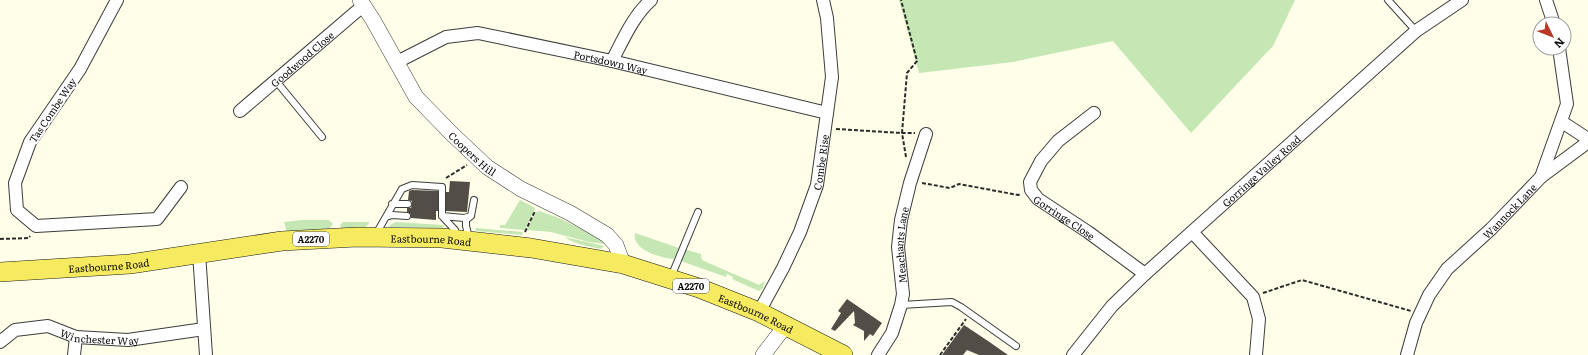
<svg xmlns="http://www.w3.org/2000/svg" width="1588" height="355" font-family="Literata,serif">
	<rect width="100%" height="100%" fill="#fffee8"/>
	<path fill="#c5e7b3" d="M899,0H1295L1273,46L1191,133L1113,41L1013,62L919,73Z
		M520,200L535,208L525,230L500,228V225H505Z
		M539,211L559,218L602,239L605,244L589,242L551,232L527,230L535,213Z
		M302,220H329L333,224L329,229L287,233L284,222Z
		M343,222H369V223L363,230H344L341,228L340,225Z
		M396,222L443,225L444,226L443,228L389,227L390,225Z
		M476,228L523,232L522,235L477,231L475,229Z
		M635,233L679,248L674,259C661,258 631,250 635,233Z
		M565,237L604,246L601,249C589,246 575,245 565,237Z
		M684,249L701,254L702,260L759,285L765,281L763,288L759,291L732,279L733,277L727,274L726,277L681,261Z"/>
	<path fill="#534d47" d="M450,181L470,182L467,212L446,211V192H449Z
		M412,190L438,191V211H436V220L411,218V214L407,212V208H411L412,204V201L408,200L409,191Z
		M847,299L882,323L873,336L870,334L864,341V331L853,325L855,323L854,311L835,331L831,329L841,313L838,311Z
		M964,325L988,341L1008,355H979L967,350L963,355H942Z"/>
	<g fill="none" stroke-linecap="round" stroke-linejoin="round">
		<defs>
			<path id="service" d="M1388,0L1416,31
				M276,81L322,137
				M392,204H408
				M442,216L464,218L471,216L474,200
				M386,217L392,215L407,216
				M376,234L402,189L412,185L442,187V216L455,230V237
				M469,238L466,226V220L471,216
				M671,277L698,212
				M901,305L952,302L961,307L1016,346"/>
			<g id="minor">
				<path d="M117,0L80,69L30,142L15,183L17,210L36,226L157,219L181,187"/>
				<path d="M1546,0L1554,24"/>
				<path d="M612,61C623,40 633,16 651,0"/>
				<path id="s1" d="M397,62L446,37L478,33L612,61L827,113"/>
				<path id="s2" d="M240,111L364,5"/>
				<path id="s3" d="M1094,113L1058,141L1041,161L1030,182L1031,190L1038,199L1088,232L1145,274"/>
				<path d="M1562,122L1588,139"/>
				<path d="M1541,177L1588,142"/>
				<path d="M1192,232L1253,297L1259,319L1256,355"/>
				<path d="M199,253L206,355"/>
				<path id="s4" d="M759,312L783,268L800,232L817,185L832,77L827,18L823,0"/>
				<path id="s5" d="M0,342L15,330L48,326L76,337L128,340L204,329"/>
				<path d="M74,355L76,337"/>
				<path id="s6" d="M878,355L892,333L901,305L903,294L898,247L901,220L910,183L926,134"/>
				<path id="s7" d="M1073,355L1112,306L1145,274L1416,31L1462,0"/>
				<path id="s8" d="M1407,355L1416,323L1429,295L1447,269L1491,229L1541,177L1567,104L1559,48"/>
			</g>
			<g id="tertiary">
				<path id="s9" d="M360,0L373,20L416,97L451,133L487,167L521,189L570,213L607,235L616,245L623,264"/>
				<path d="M763,355L786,325"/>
			</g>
			<g id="primary">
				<path id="s10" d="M0,272L130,264L282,241L357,237L442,238L531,248L623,264L699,288L759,312L843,355"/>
			</g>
		</defs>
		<use href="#service" stroke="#3d3d3d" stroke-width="8"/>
		<use href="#minor" stroke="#3d3d3d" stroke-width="14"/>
		<use href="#tertiary" stroke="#3d3d3d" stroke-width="16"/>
		<use href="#primary" stroke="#1b1b1b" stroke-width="20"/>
		<path stroke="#2c2c2c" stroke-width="2" stroke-dasharray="4 2" stroke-linecap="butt" d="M836,129L902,133L907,73L917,61L901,0
			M906,157L902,133H915
			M446,178L467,165
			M922,183L950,188L959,184L1018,195L1021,194
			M525,232L535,211
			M0,239L29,238L30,236
			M1263,293L1302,280L1411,311
			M940,355L966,319"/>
		<use href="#service" stroke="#fff" stroke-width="6"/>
		<use href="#minor" stroke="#fff" stroke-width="12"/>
		<use href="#tertiary" stroke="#fff" stroke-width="15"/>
		<use href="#primary" stroke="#f6eb60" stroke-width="19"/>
	</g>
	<g text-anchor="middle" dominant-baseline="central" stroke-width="4" stroke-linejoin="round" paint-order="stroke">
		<g fill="#fff" stroke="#545454" stroke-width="1">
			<rect x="293" y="232" width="36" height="14" rx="3"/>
			<rect x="673" y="279" width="36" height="14" rx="3"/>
		</g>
		<g font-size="9" font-weight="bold" fill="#0a0a0a">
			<text x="311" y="239">A2270</text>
			<text x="691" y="286">A2270</text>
		</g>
		<g font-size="10" fill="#0a0a0a" stroke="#fff">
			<text stroke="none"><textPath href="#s2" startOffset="81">Goodwood Close</textPath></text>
			<text stroke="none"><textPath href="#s1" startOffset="223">Portsdown Way</textPath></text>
			<text transform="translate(52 110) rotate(-56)">Tas Combe Way</text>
			<text stroke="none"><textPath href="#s9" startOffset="192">Coopers Hill</textPath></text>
			<text stroke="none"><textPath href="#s4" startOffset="163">Combe Rise</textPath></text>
			<text stroke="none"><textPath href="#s7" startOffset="264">Gorringe Valley Road</textPath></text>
			<text stroke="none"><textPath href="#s8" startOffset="181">Wannock Lane</textPath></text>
			<text stroke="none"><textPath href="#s3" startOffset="147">Gorringe Close</textPath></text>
			<text stroke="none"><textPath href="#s10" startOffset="433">Eastbourne Road</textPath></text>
			<text stroke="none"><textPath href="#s6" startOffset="116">Meachants Lane</textPath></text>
			<text stroke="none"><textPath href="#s10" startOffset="109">Eastbourne Road</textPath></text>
			<text stroke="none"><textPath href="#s10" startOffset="769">Eastbourne Road</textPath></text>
			<text stroke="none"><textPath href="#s5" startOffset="106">Winchester Way</textPath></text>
		</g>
	</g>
	<g transform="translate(1552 36) rotate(133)"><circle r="19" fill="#ffffff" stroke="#9d9d9d"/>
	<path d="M0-3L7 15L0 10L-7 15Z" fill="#b73826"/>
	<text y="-6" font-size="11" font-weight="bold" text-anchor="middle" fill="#0a0a0a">N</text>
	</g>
</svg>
